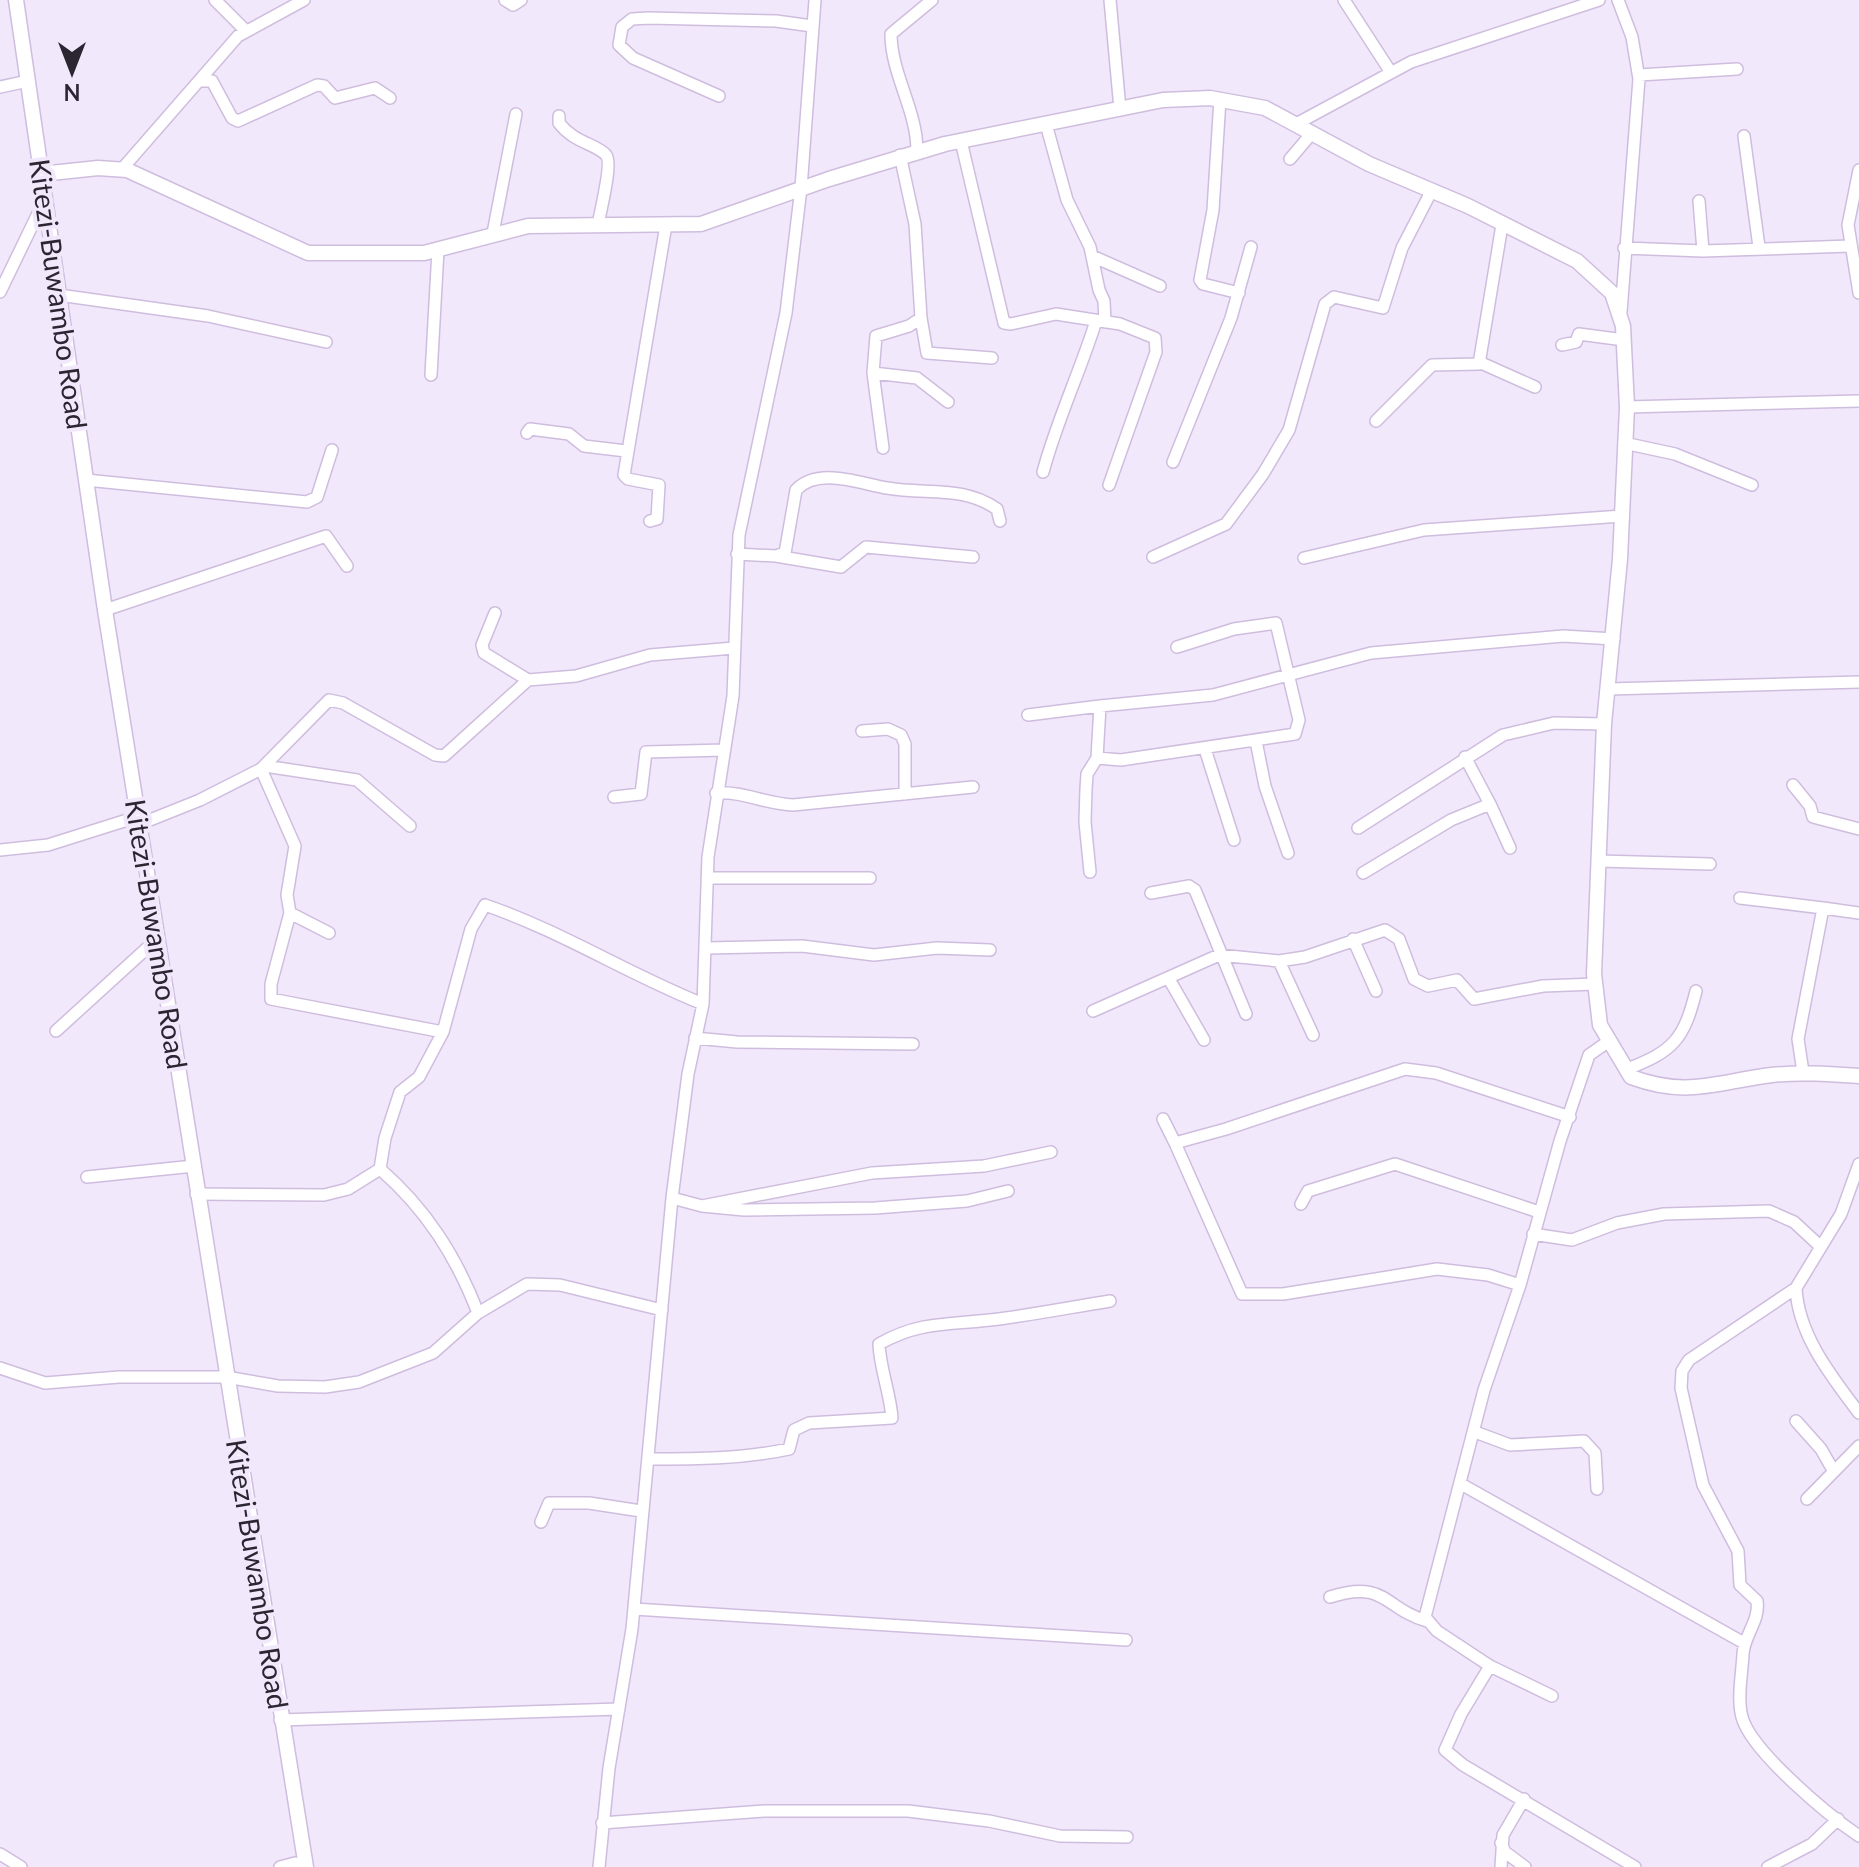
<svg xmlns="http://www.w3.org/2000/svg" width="1859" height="1867" font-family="Lato,sans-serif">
	<rect width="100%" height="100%" fill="#f2e8fc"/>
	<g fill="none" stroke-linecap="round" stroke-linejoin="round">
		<defs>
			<path id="minor" d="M215,0L245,30
				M505,0L513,5L521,0
				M1110,0L1120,109
				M1344,0L1390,71
				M1618,0L1632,37L1639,79L1621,312
				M1639,75L1737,69
				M202,81H212L232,118L238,121L317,85L324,86L335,98L375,88L390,98
				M0,87L28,81
				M719,96L633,58L619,45L622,27L632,19L649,18L776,21L812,26
				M1220,99L1213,210L1200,280L1203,284L1239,293
				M559,116V123C574,143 597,144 606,155C613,163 600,212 598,225
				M1046,124L1067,200L1090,247L1099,290L1104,301L1105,322
				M1296,124L1411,62L1599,0
				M1744,136L1759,247
				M961,141L1004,323L1011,324L1056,314L1120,324L1155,338L1156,352L1109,485
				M917,151C917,110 891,74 891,34L932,0
				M1290,159L1312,133
				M122,169L238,36L304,0
				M1859,170L1848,225L1859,293
				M1699,201L1703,251
				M493,233L516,114
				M1624,248L1703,251L1850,246
				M1092,256L1160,286
				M0,292L45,199
				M59,295L208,316L326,342
				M921,318L927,353L992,358
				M1562,345L1576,342L1579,334L1624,340
				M1479,362L1535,387
				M873,373L917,378L948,402
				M431,375L438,250
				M1627,407L1859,401
				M1376,421L1432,365L1479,364L1502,225
				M527,433L530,429L569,434L584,446L626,451
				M1624,443L1675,454L1752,485
				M883,448L873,373L876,336L909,326L921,318L915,224L900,155
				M1173,462L1231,318L1251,247
				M1043,472C1057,420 1080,372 1096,321
				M86,480L307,502L317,497L332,450
				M650,521L657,519L659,485L628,479L624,475L666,225
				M737,554L776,556L785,553L796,490C818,466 861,484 887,488C926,495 962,485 997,509L1000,521
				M776,556L841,567L866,547L973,557
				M1153,557L1226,524L1263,474L1289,430L1325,304L1334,297L1383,308L1402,248L1432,190
				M1304,558L1424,530L1622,516
				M105,610L326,536L347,566
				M495,613L482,645L484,653L528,680
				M1609,689L1859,682
				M1028,715L1100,706
				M862,731L888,729L901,735L905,744V794
				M1256,741L1265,786L1288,853
				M1205,749L1234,840
				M1097,758L1121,760L1295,734L1299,720L1276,623L1234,629L1177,647
				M265,766L357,780L410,826
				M261,769L295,846L287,895L290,913L329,933
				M1793,785L1810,806L1813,817L1859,829
				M716,793C743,791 766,804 793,805L973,787
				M614,797L641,794L646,752L724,750
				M1490,804L1510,848
				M1358,828L1503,735L1554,723L1604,724
				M0,850L48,845L140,816L150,820L200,800L261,769L329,700L343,703L435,755L444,756L528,680L576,676L650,655L734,648
				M1599,861L1710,864
				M1090,872L1085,822L1086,789L1087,774L1097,758L1100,706L1213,695L1371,653L1563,636L1614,639
				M1363,873L1451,820L1490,804L1465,757
				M707,878H870
				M1151,893L1189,886L1195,890L1246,1014
				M1740,898L1823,908
				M290,913L271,984V999L443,1032
				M1353,939L1376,991
				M707,948L802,946L874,955L937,948L990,950
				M1279,961L1313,1035
				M1169,979L1204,1040
				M1093,1011L1219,955L1279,961L1305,957L1385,930L1399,939L1414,979L1428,986L1457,980L1474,999L1543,986L1595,984
				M56,1031L157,939
				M695,1038L737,1042L913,1044
				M1609,1041L1589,1055L1560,1141L1520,1285L1484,1390L1425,1617L1437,1631L1490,1666L1461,1714L1445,1750L1463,1765L1635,1867
				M1627,1069C1674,1051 1684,1039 1696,991
				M1803,1072L1798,1039L1823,908L1859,913
				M1163,1119L1175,1143L1226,1129L1405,1069L1436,1073L1570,1117
				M1175,1143L1242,1294H1283L1437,1269L1488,1275L1520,1285
				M1859,1164L1841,1214L1796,1288C1798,1335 1832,1377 1859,1413
				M87,1177L194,1166
				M196,1194L324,1195L348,1189L380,1169
				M672,1198L702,1206L744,1210L875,1208L967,1201L1008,1191
				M1301,1204L1308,1191L1395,1164L1539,1212
				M702,1206L872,1173L984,1166L1051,1152
				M1533,1234L1572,1240L1617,1223L1664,1214L1769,1211L1794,1222L1821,1247
				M1796,1288L1689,1360L1682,1371L1681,1388L1703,1485L1738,1551L1740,1585L1757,1601C1760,1621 1744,1635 1743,1654C1742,1674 1737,1698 1742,1717C1751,1751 1828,1815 1859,1836
				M478,1313C456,1256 426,1209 380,1169L385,1138L400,1092L419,1077L443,1032L471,929L485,905C561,931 628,974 703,1004
				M0,1368L45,1383L119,1377H226L278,1386L325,1387L359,1382L433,1353L478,1313L527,1284L560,1285L662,1310
				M1796,1421L1821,1449L1833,1470
				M1475,1432L1510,1445L1584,1441L1595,1453L1597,1489
				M648,1459C695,1459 742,1459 789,1449L794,1430L809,1423L892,1418C890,1392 880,1369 879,1344C921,1320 953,1325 999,1319C1036,1314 1073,1307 1110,1301
				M1461,1484L1744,1643
				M1807,1499L1859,1446
				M541,1522L549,1503H589L641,1511
				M1330,1597C1386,1579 1384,1609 1427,1621
				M634,1609L1126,1640
				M1490,1666L1552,1696
				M280,1720L619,1709
				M602,1823L764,1811H908L989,1821L1060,1836L1127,1837
				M1501,1843L1505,1852L1525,1867
				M0,1854L21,1867
				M280,1867L295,1863L297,1867
				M599,1867L609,1768L632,1629L672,1198L688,1074L703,1004L708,857L733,696L739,535L786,313L801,188L815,0
				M1501,1867L1503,1835L1524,1799
				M1768,1867L1812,1844L1838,1819"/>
			<path id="tertiary" d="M16,0L105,610L306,1867
				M41,174L98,168L127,170L308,253H424L528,226L701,224L829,179L945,144L1163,100L1210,98L1265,108L1369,164L1468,206L1577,261L1612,293L1623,326L1627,407L1620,559L1604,724L1594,974L1600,1025L1631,1077C1688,1098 1715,1082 1772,1075C1801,1072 1829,1074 1859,1076"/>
		</defs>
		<use href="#minor" stroke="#cfbdde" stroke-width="14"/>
		<use href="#tertiary" stroke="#cfbdde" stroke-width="17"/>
		<use href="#minor" stroke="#fff" stroke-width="11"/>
		<use href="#tertiary" stroke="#fff" stroke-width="14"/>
	</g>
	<g text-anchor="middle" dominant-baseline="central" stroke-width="8" stroke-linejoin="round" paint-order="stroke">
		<g font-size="28" fill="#2c2532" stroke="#f2e8fc">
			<text transform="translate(59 294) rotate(82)">Kitezi-Buwambo Road</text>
			<text transform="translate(157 934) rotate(81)">Kitezi-Buwambo Road</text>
			<text transform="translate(258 1574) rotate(81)">Kitezi-Buwambo Road</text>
		</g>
	</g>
	<g transform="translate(72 72) rotate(180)" stroke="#f2e8fc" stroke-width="6" paint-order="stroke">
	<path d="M0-6L14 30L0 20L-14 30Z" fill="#2c2532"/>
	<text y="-12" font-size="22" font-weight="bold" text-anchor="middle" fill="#2c2532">N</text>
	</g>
</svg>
